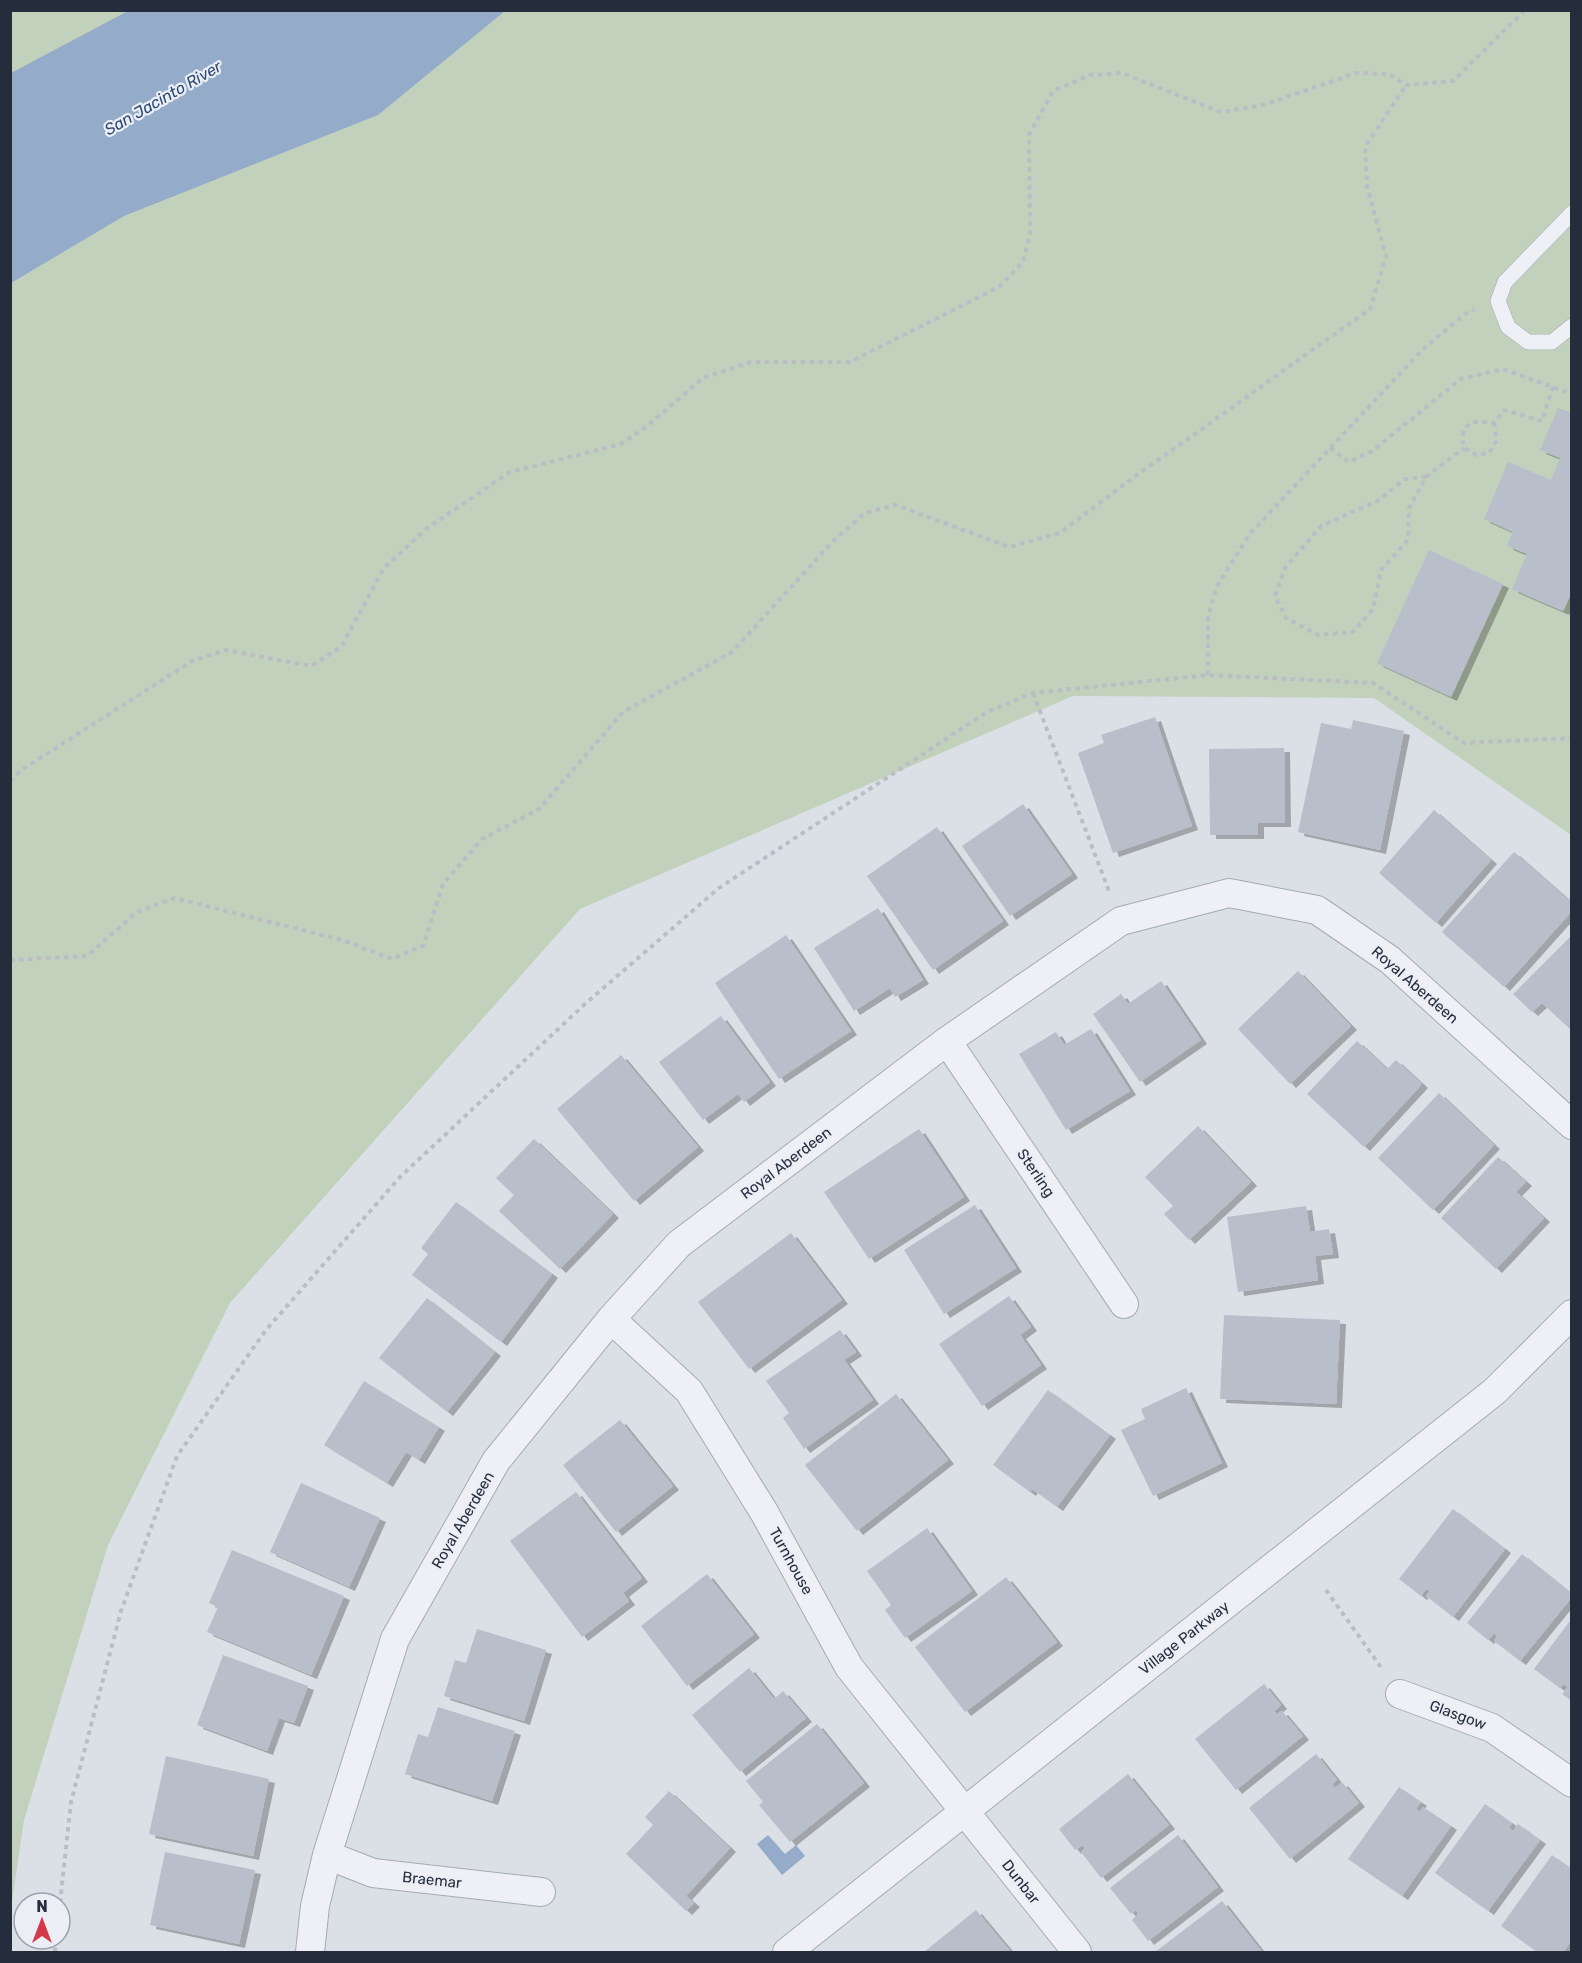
<svg xmlns="http://www.w3.org/2000/svg" width="1582" height="1963" font-family="Rubik,sans-serif">
	<defs>
		<filter id="shadow"><feDropShadow dx="6" dy="4" stdDeviation="0" flood-color="#0004"/></filter>
	</defs>
	<rect width="100%" height="100%" fill="#dbe0e7"/>
	<path fill="#c1d1bc" d="M11,11H1571V835L1374,698L1073,696L580,909L230,1303L108,1545L24,1820L11,1908Z"/>
	<path fill="#94acc9" d="M128,11V10L505,11L378,115L124,216L11,283V73Z
		M768,1835L785,1854L796,1845L805,1856L782,1875L757,1844Z"/>
	<path fill="#b8beca" filter="url(#shadow)" d="M1558,408L1572,413V592L1563,611L1512,589L1527,554L1507,546L1513,532L1484,519L1508,462L1551,480L1560,458L1540,450Z
		M1429,550L1503,584L1451,697L1377,663Z
		M1155,717L1192,826L1113,853L1078,753L1104,743L1101,735Z
		M1353,720L1404,731L1380,850L1298,832L1321,723L1351,729Z
		M1284,748L1285,823H1258V835H1210L1209,749Z
		M1023,804L1072,874L1010,916L962,846Z
		M1434,810L1491,860L1436,923L1379,873Z
		M937,827L1003,921L933,970L867,876Z
		M1514,852L1572,903V911L1504,987L1442,932Z
		M878,908L923,980L895,997L890,988L854,1011L814,948Z
		M786,935L851,1031L779,1079L715,983Z
		M1572,935V1031L1542,1003L1532,1012L1513,994Z
		M1298,971L1351,1026L1290,1084L1238,1029Z
		M1161,981L1201,1040L1140,1082L1093,1014L1121,994L1128,1004Z
		M721,1016L770,1082L744,1102L738,1094L703,1120L659,1062Z
		M1091,1029L1130,1091L1066,1130L1019,1054L1056,1032L1064,1045Z
		M1357,1041L1387,1069L1396,1060L1422,1084L1364,1147L1307,1094Z
		M621,1055L698,1147L634,1201L557,1109Z
		M1439,1093L1494,1145L1433,1210L1378,1158Z
		M1198,1126L1251,1182L1189,1240L1164,1214L1173,1206L1145,1177Z
		M919,1129L964,1197L869,1259L824,1192Z
		M534,1139L613,1214L560,1269L499,1211L514,1195L496,1178Z
		M1498,1157L1526,1182L1516,1192L1544,1218L1496,1269L1441,1218Z
		M456,1202L552,1274L501,1342L412,1275L428,1254L421,1248Z
		M975,1205L1016,1268L944,1314L904,1250Z
		M1306,1206L1310,1232L1329,1229L1333,1254L1315,1256L1318,1280L1238,1292L1227,1217Z
		M791,1233L842,1300L749,1369L698,1302Z
		M1009,1296L1031,1327L1020,1335L1041,1365L982,1406L939,1344Z
		M427,1298L495,1352L447,1412L379,1358Z
		M1224,1315L1340,1320L1336,1404L1220,1399Z
		M840,1330L856,1352L844,1360L873,1400L804,1449L783,1418L789,1413L766,1381Z
		M364,1381L439,1427L419,1460L406,1452L387,1483L324,1445Z
		M1186,1388L1222,1463L1153,1496L1121,1430L1145,1419L1141,1409Z
		M1048,1390L1110,1435L1057,1507L1032,1489L1030,1492L993,1465Z
		M896,1394L948,1460L857,1531L805,1465Z
		M620,1420L673,1486L616,1532L563,1465Z
		M301,1483L380,1518L349,1587L270,1552Z
		M576,1492L642,1578L623,1593L629,1601L582,1637L510,1541Z
		M1453,1509L1505,1549L1453,1617L1426,1596L1430,1591L1426,1589L1421,1596L1399,1579Z
		M927,1528L972,1591L905,1638L885,1610L891,1605L867,1571Z
		M232,1550L344,1596L311,1675L207,1632L218,1607L209,1603Z
		M1522,1554L1572,1594V1597L1520,1661L1494,1641L1497,1636L1494,1633L1488,1640L1467,1623Z
		M707,1574L754,1634L687,1686L641,1626Z
		M1006,1577L1057,1642L965,1712L915,1647Z
		M1572,1618V1701L1562,1694L1568,1687L1564,1684L1560,1688L1534,1669Z
		M477,1629L546,1650L524,1721L444,1696L455,1660L466,1663Z
		M223,1655L308,1686L294,1723L279,1718L267,1751L197,1725Z
		M749,1668L774,1699L783,1691L806,1718L740,1772L692,1715Z
		M1264,1684L1281,1705L1274,1711L1277,1714L1282,1711L1303,1736L1236,1790L1195,1739Z
		M438,1707L515,1731L492,1801L405,1774L418,1734L428,1737Z
		M817,1724L864,1783L790,1842L759,1805L763,1802L746,1781Z
		M1316,1754L1337,1780L1332,1784L1335,1788L1342,1782L1359,1803L1290,1859L1249,1808Z
		M166,1756L269,1779L253,1856L149,1834Z
		M1128,1774L1169,1825L1101,1878L1081,1852L1085,1848L1083,1845L1075,1850L1059,1829Z
		M1399,1787L1421,1802L1416,1809L1420,1812L1423,1807L1451,1826L1402,1896L1348,1859Z
		M669,1791L730,1848L686,1896L694,1903L686,1911L626,1854L653,1825L645,1817Z
		M1485,1804L1512,1823L1509,1828L1513,1831L1518,1824L1540,1840L1488,1911L1435,1873Z
		M1178,1835L1218,1887L1148,1941L1132,1920L1138,1914L1136,1910L1131,1914L1110,1888Z
		M165,1852L255,1870L239,1944L150,1925Z
		M1552,1855L1572,1869L1569,1878L1572,1880V1940L1563,1952H1537L1501,1926Z
		M1222,1901L1262,1952H1155Z
		M976,1910L1011,1952H924Z"/>
	<g fill="none" stroke-linecap="round" stroke-linejoin="round">
		<defs>
			<path id="lane" d="M1572,213L1505,282L1498,301L1508,327L1528,342H1552L1572,326"/>
			<path id="street" d="M947,1041L1124,1304
				M611,1319L689,1391L764,1512L849,1667L1077,1952
				M1400,1694L1492,1728L1572,1783
				M327,1855L373,1873L541,1892
				M310,1952L315,1906L327,1855L395,1639L496,1461L611,1319L679,1244L947,1041L1121,921L1229,893L1317,910L1390,960L1572,1125
				M787,1952L1495,1391L1572,1314"/>
		</defs>
		<use href="#lane" stroke="#a4aab4" stroke-width="16"/>
		<use href="#street" stroke="#a4aab4" stroke-width="30"/>
		<path stroke="#babdc5" stroke-width="4" stroke-dasharray="4.5 4.5" stroke-linecap="butt" d="M1494,423L1497,440L1489,453L1476,455L1464,448C1458,423 1473,419 1494,423L1504,410L1542,421L1553,387
			M1330,448L1349,462L1372,451L1461,379L1503,369L1572,394
			M1426,477L1405,479L1377,501L1321,526L1285,568L1275,596L1286,618L1318,635L1353,632L1373,609L1381,570L1408,540L1409,508L1426,477L1464,448
			M1208,675V616L1217,586L1249,535L1423,349L1465,314L1475,310
			M1033,693L1109,891
			M10,781L20,771L192,661L226,650L311,666L341,647L384,568L426,529L510,472L621,444L646,427L703,378L751,362H850L999,287L1023,262L1030,234L1029,135L1053,91L1090,75L1122,73L1221,112L1263,105L1356,73L1389,74L1406,85L1453,81L1525,10
			M10,960L87,956L137,912L174,898L342,940L392,959L423,946L443,884L482,839L539,809L623,712L732,652L834,540L865,513L896,505L1009,547L1060,533L1130,480L1370,309L1386,256L1367,186L1365,147L1406,85
			M1326,1590L1383,1670
			M60,1903L71,1802L121,1611L177,1456L266,1330L400,1177L585,1004L719,888L987,712L1033,693L1208,675L1373,683L1464,743L1572,738
			M55,1952L56,1939"/>
		<use href="#lane" stroke="#eef0f5" stroke-width="15"/>
		<use href="#street" stroke="#eef0f5" stroke-width="28"/>
	</g>
	<g text-anchor="middle" dominant-baseline="central" stroke-width="4.5" stroke-linejoin="round" paint-order="stroke">
		<g font-size="15" fill="#252d3d" stroke="#ebeef4">
			<text transform="translate(1415 985) rotate(41)">Royal Aberdeen</text>
			<text transform="translate(786 1163) rotate(-37)">Royal Aberdeen</text>
			<text transform="translate(1036 1173) rotate(56)">Sterling</text>
			<text transform="translate(463 1520) rotate(-60)">Royal Aberdeen</text>
			<text transform="translate(791 1561) rotate(61)">Turnhouse</text>
			<text transform="translate(1184 1638) rotate(-38)">Village Parkway</text>
			<text transform="translate(1458 1715) rotate(20)">Glasgow</text>
			<text transform="translate(432 1880) rotate(6)">Braemar</text>
			<text transform="translate(1021 1882) rotate(52)">Dunbar</text>
		</g>
		<g font-size="16" font-style="italic" fill="#2d4a73" stroke="#ebeef4">
			<text transform="translate(163 98) rotate(-30)">San Jacinto River</text>
		</g>
	</g>
	<rect width="1582" height="1963" fill="none" stroke="#252d3d" stroke-width="24"/>
	<g transform="translate(42 1921)"><circle r="28" fill="#ebeef4" stroke="#9ca1ab" stroke-width="1.5"/>
	<path d="M0-4.5L10 22L0 15L-10 22Z" fill="#d4384b"/>
	<text y="-9" font-size="16" font-weight="bold" text-anchor="middle" fill="#252d3d">N</text>
	</g>
</svg>
